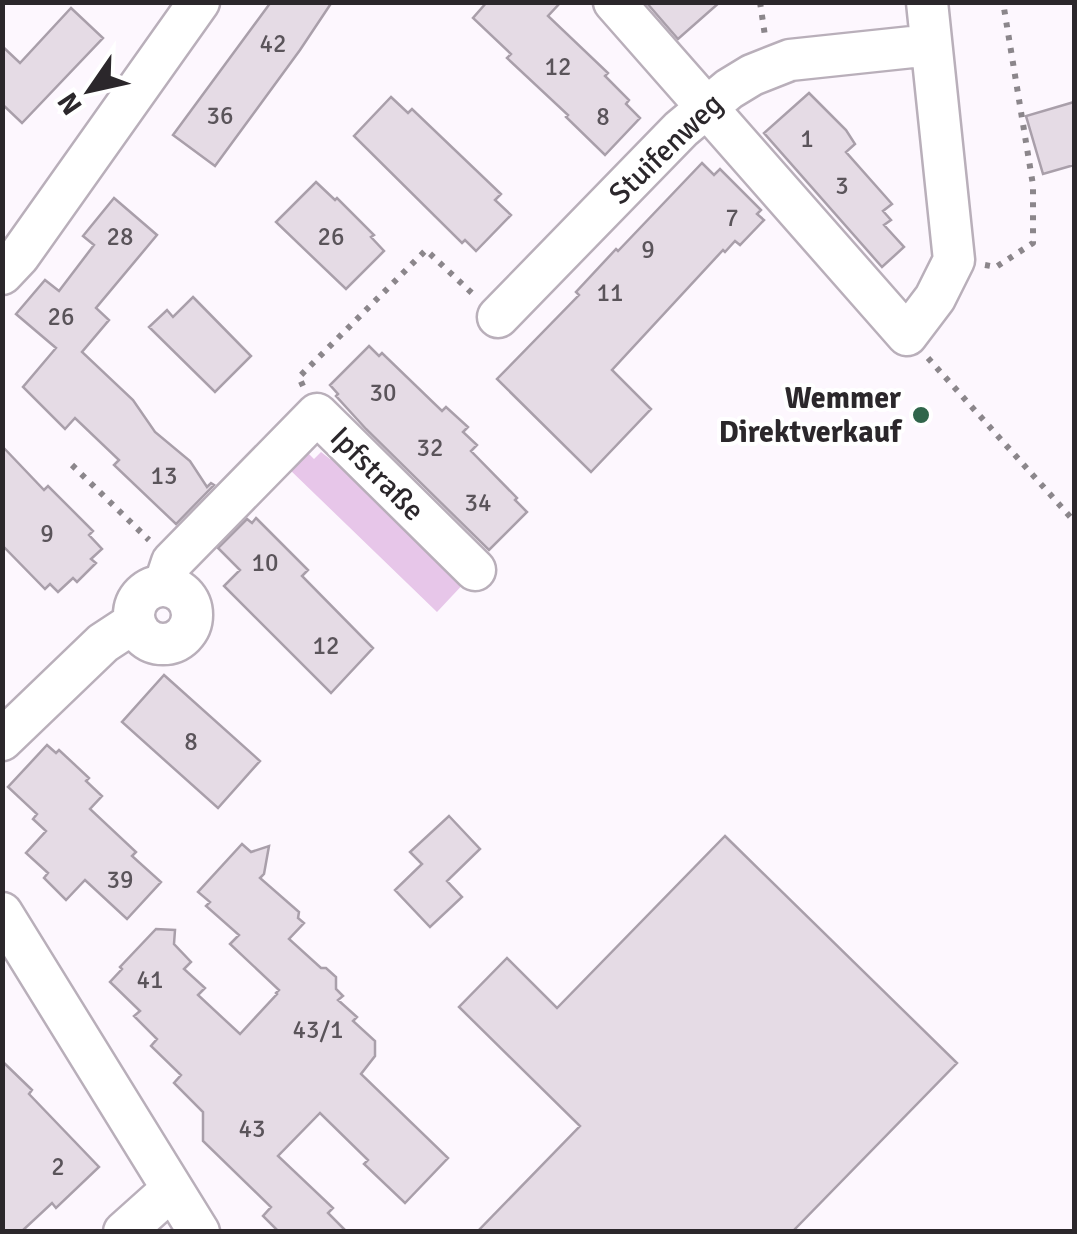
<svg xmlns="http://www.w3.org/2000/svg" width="1077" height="1234" font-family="Signika,sans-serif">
	<rect width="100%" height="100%" fill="#fdf7fe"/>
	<path fill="#e7c6e9" d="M304,449L314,459L321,452L330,459L336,454L467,580L437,612L287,467Z"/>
	<path fill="#e5dbe5" stroke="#a99faa" stroke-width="2.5" d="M271,2H332L300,50L215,166L173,135Z
		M487,2H561L548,16L608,73L605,76L629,100L626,104L640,118L605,155L566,117L568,115L507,58L511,54L473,18Z
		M646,2H720L678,39Z
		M71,8L103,38L22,123L2,104V46L20,63Z
		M809,93L846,130L855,144L846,152L892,204L883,211L891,220L884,225L904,247L882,267L764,133Z
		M391,97L408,113L412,109L501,194L495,200L511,215L476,251L465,240L462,243L354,136Z
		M1074,102V165L1043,174L1026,116Z
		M702,163L714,175L720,169L761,210L757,214L764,220L740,245L735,241L725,252L723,250L612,370L651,409L591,472L497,379L579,295L576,292L616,249L618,251Z
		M316,182L335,200L337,198L374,235L371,237L384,251L346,289L276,222Z
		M114,198L157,235L96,308L109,320L82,352L133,400L155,432L190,461L207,487L211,483L214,485L176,524L114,465L119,460L75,418L65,429L23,387L56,348L16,314L45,280L59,291L94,245L83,236Z
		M193,297L251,356L215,392L149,327L167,310L173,317Z
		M369,346L379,356L382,353L442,411L446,407L468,427L463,432L477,445L471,451L517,498L515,500L527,512L489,550L366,429L336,396L338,394L330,385Z
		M2,446L44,490L48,486L93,531L89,535L102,549L91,559L96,563L77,582L73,578L58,592L50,584L45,589L2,545Z
		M256,518L308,570L302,576L373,648L331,693L224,586L240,570L218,548L247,519L252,523Z
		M164,675L260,761L218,808L122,722Z
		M47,745L56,753L59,750L89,778L86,781L102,796L90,809L136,852L132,856L161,882L127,919L85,880L66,900L44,878L48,873L26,853L46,831L33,819L37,814L8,787Z
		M449,816L480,849L447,881L462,897L430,927L395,890L422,864L410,852Z
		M725,836L957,1063L792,1232H477L580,1126L459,1007L507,958L557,1008Z
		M242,844L251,852L269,846L264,874L260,878L299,912L298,918L304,923L289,939L321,968H326L336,977V989L343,996L338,1000L357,1017L353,1021L375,1041V1056L361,1074L448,1158L405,1203L364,1164L368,1160L320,1113L278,1156L333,1208L328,1213L347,1232H279L263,1216L271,1207L203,1141V1112L174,1083L181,1075L151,1046L157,1039L134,1016L140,1011L110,982L122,969L120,967L156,929L175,930L174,944L191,962L184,969L205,988L198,995L240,1034L277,994L276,993L279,990L230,944L239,935L206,906L210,902L198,892Z
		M2,1061L32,1090L29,1094L99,1167L56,1208L52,1203L21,1232H2Z"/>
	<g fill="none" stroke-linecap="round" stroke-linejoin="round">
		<defs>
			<path id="minor" d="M614,2L907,335L935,298L954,260L927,2
				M2,274L19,256L199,2
				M498,317L681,129L729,89L752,75L790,60L931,45
				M134 615a29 29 0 1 1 58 0a29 29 0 1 1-58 0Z
				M164,586L172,562L317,414L475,570
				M2,740L103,643L135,622
				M2,913L199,1232
				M124,1232L172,1189"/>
		</defs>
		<use href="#minor" stroke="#b9afba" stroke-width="45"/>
		<path stroke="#8b868b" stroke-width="6" stroke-dasharray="5 8" stroke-linecap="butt" d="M760,2L765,36
			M985,265L996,267L1033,243V185L1003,2
			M928,358L1074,521
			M303,386L299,377L426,250L475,296
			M72,465L149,540"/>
		<use href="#minor" stroke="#fff" stroke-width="40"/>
	</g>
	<circle fill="#30654b" stroke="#fff" stroke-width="4" cx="921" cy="415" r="10"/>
	<g text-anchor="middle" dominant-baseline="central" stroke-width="8" stroke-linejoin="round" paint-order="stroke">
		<g font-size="25" fill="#5a545a">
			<text x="273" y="43">42</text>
			<text x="558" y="66">12</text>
			<text x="220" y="115">36</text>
			<text x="603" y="116">8</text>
			<text x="807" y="138">1</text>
			<text x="842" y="185">3</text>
			<text x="732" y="217">7</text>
			<text x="120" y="236">28</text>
			<text x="331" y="236">26</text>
			<text x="648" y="249">9</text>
			<text x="610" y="292">11</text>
			<text x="61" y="316">26</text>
			<text x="383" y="392">30</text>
			<text x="430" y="447">32</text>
			<text x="164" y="475">13</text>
			<text x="478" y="502">34</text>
			<text x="47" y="533">9</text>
			<text x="265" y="562">10</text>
			<text x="326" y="645">12</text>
			<text x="191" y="741">8</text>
			<text x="120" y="879">39</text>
			<text x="150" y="979">41</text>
			<text x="318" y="1029">43/1</text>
			<text x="252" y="1128">43</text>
			<text x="58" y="1166">2</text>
		</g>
		<g font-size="30" fill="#2b272b" stroke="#fff">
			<text transform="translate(666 149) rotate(-44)">Stuifenweg</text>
			<text transform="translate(377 474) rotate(45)">Ipfstraße</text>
		</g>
		<g font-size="30" font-weight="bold" fill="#2b272b" stroke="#fff" text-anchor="end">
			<text x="901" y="398">Wemmer<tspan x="901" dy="34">Direktverkauf</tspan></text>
		</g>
	</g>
	<rect width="1077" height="1234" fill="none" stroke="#2b272b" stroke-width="10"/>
	<g transform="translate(90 90) rotate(236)" stroke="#ffffff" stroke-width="8" paint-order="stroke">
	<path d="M0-8L18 38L0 25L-18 38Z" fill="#2b272b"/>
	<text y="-15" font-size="28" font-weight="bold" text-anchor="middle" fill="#2b272b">N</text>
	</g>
</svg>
